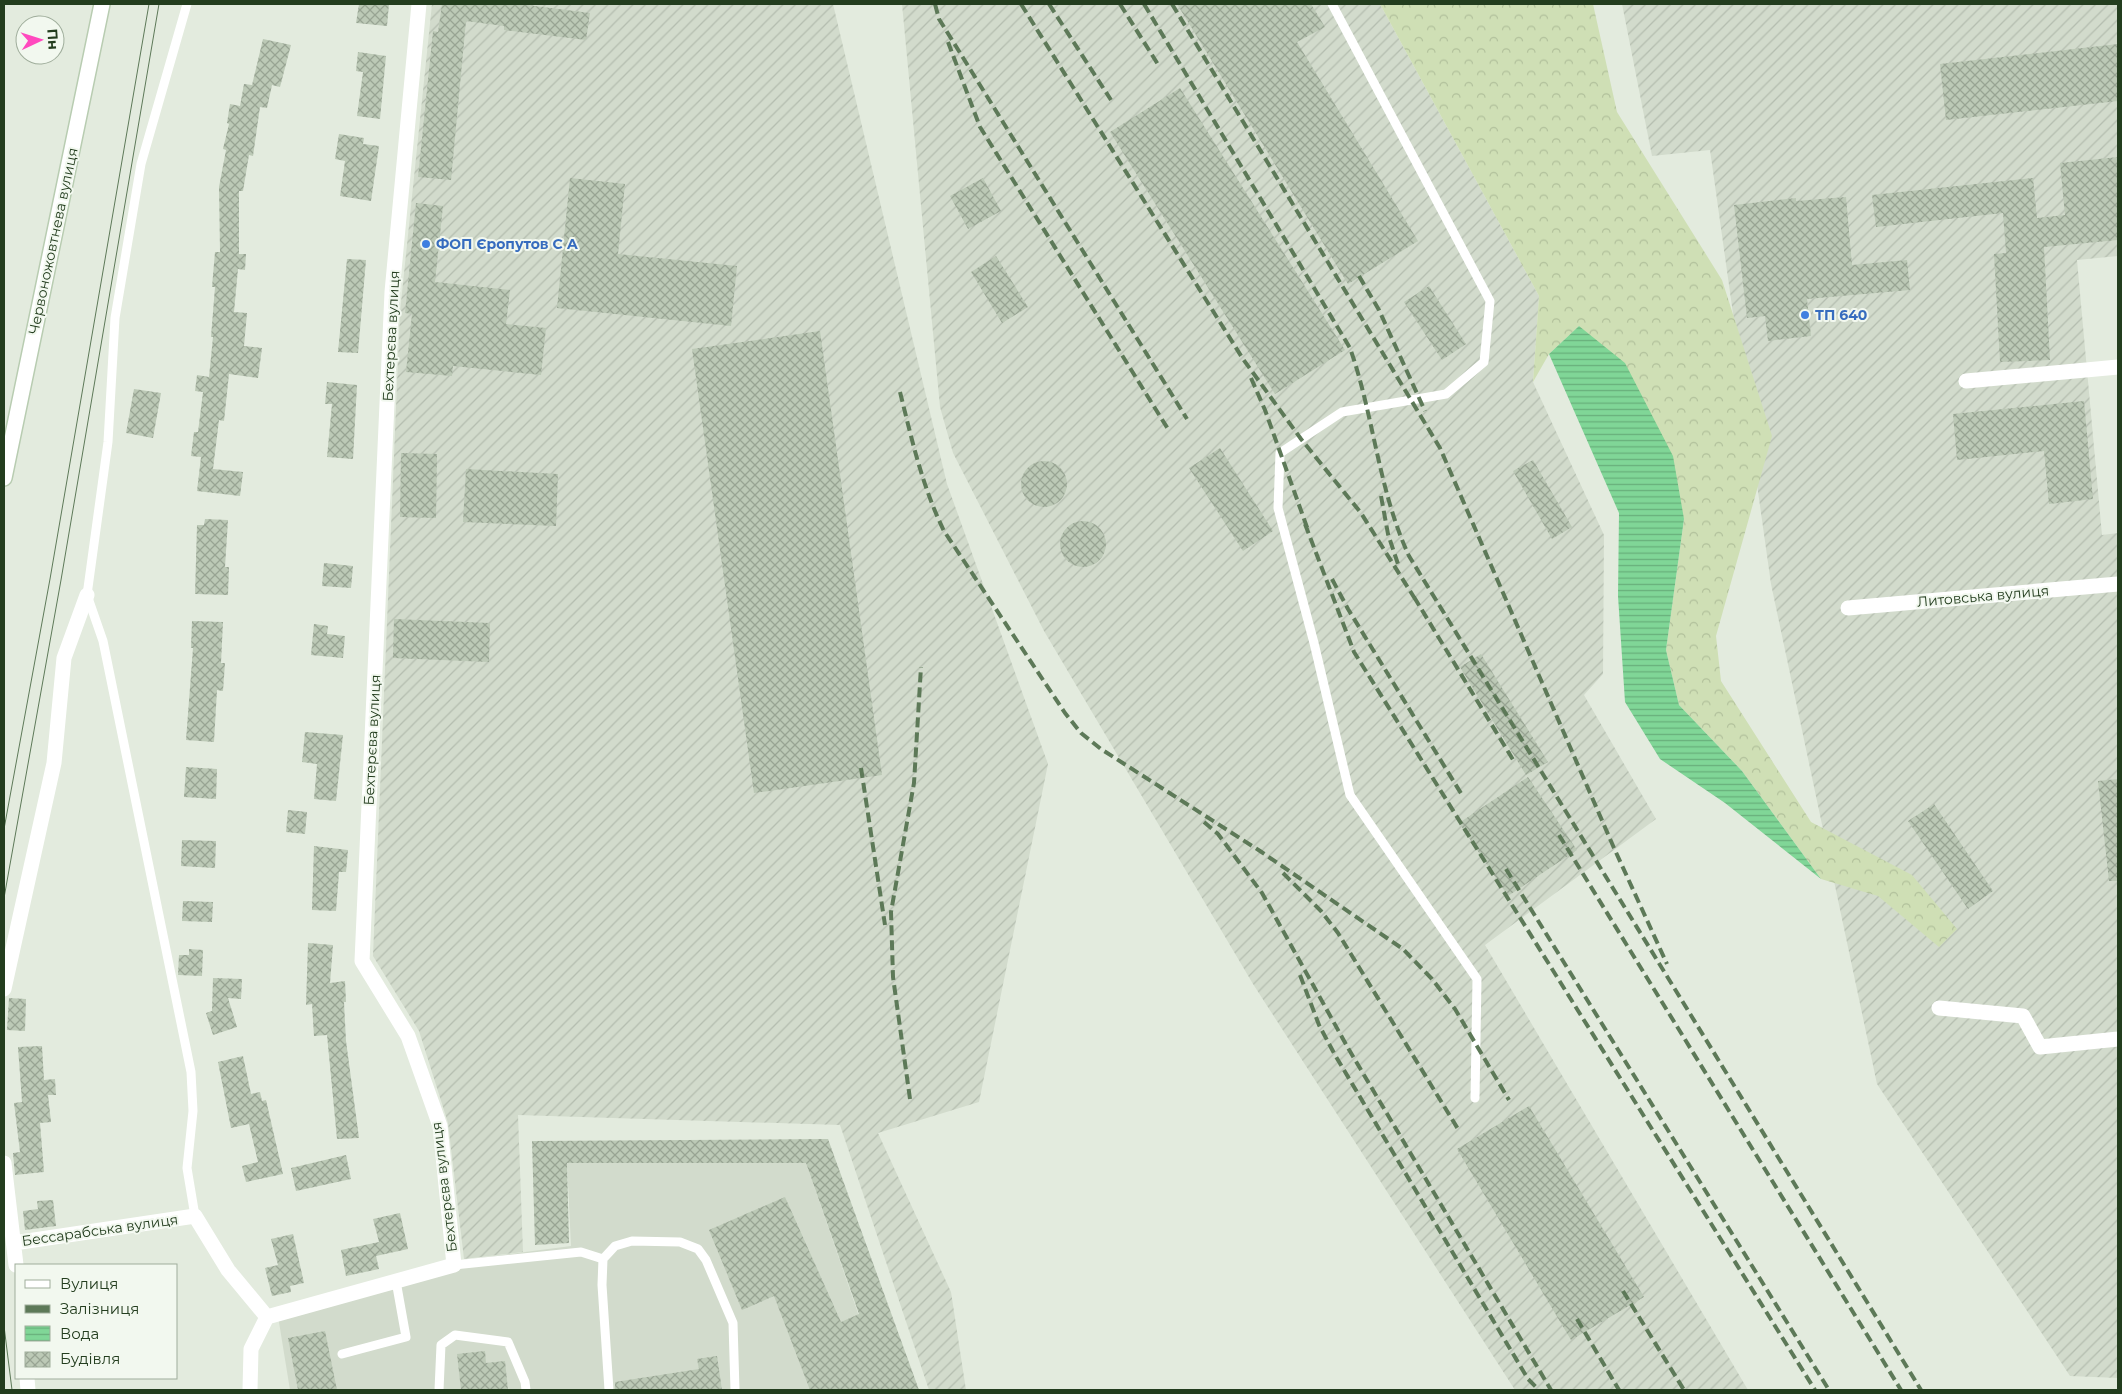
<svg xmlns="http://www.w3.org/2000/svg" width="2122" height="1394" font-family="Montserrat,sans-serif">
	<defs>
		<pattern id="industrial-furrows" width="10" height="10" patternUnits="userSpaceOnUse" patternTransform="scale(1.25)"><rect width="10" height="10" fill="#d2dbcc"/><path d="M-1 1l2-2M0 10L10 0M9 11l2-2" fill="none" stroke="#b4bdaf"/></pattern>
		<pattern id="forest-crowns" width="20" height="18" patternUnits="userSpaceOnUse" patternTransform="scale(1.25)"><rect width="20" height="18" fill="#cfdfb5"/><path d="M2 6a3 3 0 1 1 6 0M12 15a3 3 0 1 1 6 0" fill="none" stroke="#b1c09b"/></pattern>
		<pattern id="water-rules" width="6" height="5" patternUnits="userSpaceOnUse" patternTransform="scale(1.25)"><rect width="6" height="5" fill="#80d697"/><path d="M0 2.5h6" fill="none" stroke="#68af7b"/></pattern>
		<pattern id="building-cross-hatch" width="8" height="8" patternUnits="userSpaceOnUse" patternTransform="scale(1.25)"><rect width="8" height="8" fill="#bcc9b6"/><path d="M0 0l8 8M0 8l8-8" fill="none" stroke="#98a493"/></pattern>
	</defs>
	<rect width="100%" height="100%" fill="#e3ebde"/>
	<path fill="#d2dbcc" d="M567,1163H806L878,1371L840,1390H290L277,1310L440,1263L571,1246Z"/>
	<path fill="url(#industrial-furrows)" d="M432,4H833L947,484L1048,764L979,1102L878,1133L951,1292L966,1390H929L840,1125L518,1115L523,1252L464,1259L448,1123L419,1031L373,956L400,312Z
		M902,4H1380L1539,296L1533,382L1604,535L1603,674L1584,695L1656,819L1485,945L1748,1390H1515L1253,984L1044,631L953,453L940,407Z
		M1622,4H2118V256L2077,260L2102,535L2118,533V1378L2070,1376L1877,1084L1771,584L1710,150L1652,156Z"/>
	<path fill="url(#forest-crowns)" d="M1380,4H1593L1617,112L1722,280L1772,436L1716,636L1721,681L1811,822L1912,875L1957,929L1939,947L1878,896L1821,879L1742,771L1679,705L1666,650L1684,519L1579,326L1549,354L1533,382L1539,296Z"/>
	<path fill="url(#water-rules)" d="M1579,326L1625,363L1673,456L1684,519L1666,650L1679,705L1742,771L1821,879L1725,803L1660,759L1625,702L1618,596L1619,513L1549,354Z"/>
	<path fill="url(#building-cross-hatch)" d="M359,4H389L387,26L356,23Z
		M442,4H519L590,13L586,40L504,30V26L466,21L451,180L418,177L433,31L438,32Z
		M1177,4H1311L1325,27L1297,42L1418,241L1348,284Z
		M263,39L291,45L280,87L272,85L267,108L260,107L253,156L249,155L243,191H239V254H246L245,270L238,269L234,312L247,313L244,346L262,348L258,378L229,374L224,421L219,420L213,469L243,472L240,496L197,491L201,457L191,456L194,432H198L203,392L195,391L197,375L209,377L213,337H211L215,287H212L215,252H220L219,187L226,150L223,149L229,124L227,123L230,104L240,106L244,84L252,85Z
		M2118,44V101L1946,120L1940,64Z
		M358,52L386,56L380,119L357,116L363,72L356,71Z
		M1180,88L1345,350L1275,394L1110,132Z
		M339,134L364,138L363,144L379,146L371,201L340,196L345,161L335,159Z
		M2118,157V240L2044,247L2050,360L2000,362L1994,254L2006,253L2003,213L1876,227L1872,195L2033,178L2037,218L2065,215L2060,163Z
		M570,178L625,184L618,254L737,266L731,326L557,308Z
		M983,178L1001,211L968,229L950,196Z
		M1846,197L1852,265L1907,260L1910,290L1807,299L1811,336L1768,341L1765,316L1747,318L1734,205L1796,198V201Z
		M416,203L443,206L435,282L510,290L506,324L546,328L541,375L453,366L452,376L406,372L412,314L405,313Z
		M996,256L1028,307L1002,323L971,272Z
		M347,259L366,260L358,353L338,352Z
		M1429,286L1466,344L1442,360L1404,302Z
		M820,331L882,775L754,793L692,349Z
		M327,382L357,385L353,459L327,457L332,404H325Z
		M134,389L161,393L153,438L126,433Z
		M2084,401L2093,499L2049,504L2044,451L1957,460L1953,414Z
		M1220,448L1273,531L1243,551L1189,468Z
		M401,453L437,454L436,518L400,517Z
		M1533,460L1572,527L1552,539L1513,471Z
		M1021 484a23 23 0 1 1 46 0a23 23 0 1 1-46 0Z
		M466,469L558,474L556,526L463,522Z
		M205,519L228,520L225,567H229L228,595L195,594L197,525H204Z
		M1060 544a23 23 0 1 1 46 0a23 23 0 1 1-46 0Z
		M324,563L353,566L351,588L322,586Z
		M394,619L490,623L489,662L393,658Z
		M192,621L223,622L221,663H225L223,691L217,690L214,742L186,740L193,648H191Z
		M314,624L328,626L327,634L345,636L343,658L311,655Z
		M1481,654L1548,762L1526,775L1460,667Z
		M305,732L343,735L336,801L314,799L317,764L302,762Z
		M186,767L217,769L216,799L184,797Z
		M1528,777L1577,850L1508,896L1459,823Z
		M2118,779V881H2109L2098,781Z
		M1934,804L1993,891L1968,909L1908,821Z
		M288,810L307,812L305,834L286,832Z
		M182,840L216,841L215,868L181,866Z
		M314,846L348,850L346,872H339L336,911L312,910Z
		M183,901L213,902L212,922L182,921Z
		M308,943L333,945L330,983L345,981L346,1002H344L346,1041L359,1138L337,1139L327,1035L314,1036L312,1004L306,1005Z
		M189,949L203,950L202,976L178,975L179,955H189Z
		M213,978L242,979L241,999L228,998L237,1027L213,1035L206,1013L212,1011Z
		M9,998L26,999L25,1031L7,1030Z
		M42,1046L44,1080L55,1079L56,1095H48L51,1122L40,1123L44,1172L15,1175L13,1153L20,1152L14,1103L22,1102L18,1047Z
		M243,1056L251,1094L260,1092L262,1101L266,1100L283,1174L246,1182L242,1166L258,1162L249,1124L231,1128L218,1062Z
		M1529,1106L1644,1297L1571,1340L1457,1149Z
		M828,1139L919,1390H810L774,1296L742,1310L709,1230L785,1197L841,1322L859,1314L806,1163H567L569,1243L535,1245L532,1141Z
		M346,1155L351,1179L296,1191L291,1168Z
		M53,1200L56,1226L25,1230L23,1211L38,1209L37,1201Z
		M400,1213L408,1249L376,1256L379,1269L346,1276L341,1250L379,1242L373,1219Z
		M293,1234L304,1283L290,1286L291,1292L272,1296L265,1268L278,1265L271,1239Z
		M325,1331L337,1390H298L288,1338Z
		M485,1351L486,1363L505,1361L508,1390H461L457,1354Z
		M717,1356L722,1390H615V1382L699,1369L697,1359Z"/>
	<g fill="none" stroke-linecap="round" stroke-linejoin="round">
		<defs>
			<path id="secondary" d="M4,478L102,4"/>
		</defs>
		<use href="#secondary" stroke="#b8ccb1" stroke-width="18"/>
		<path stroke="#fff" stroke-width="9" d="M187,4L141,164L115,318L108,442L87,595L103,641L191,1072L193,1111L187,1168L195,1216
			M1332,4L1490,301L1484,362L1446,394L1342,412L1280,453L1278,508L1314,643L1350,795L1477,979L1475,1098
			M603,1259L615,1246L632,1241L680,1242L698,1249L706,1260L733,1323L735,1390
			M454,1265L581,1252L603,1259L602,1285L609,1390
			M342,1354L406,1337L396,1281
			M439,1390L441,1345L455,1335L508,1342L525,1382L526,1390"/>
		<path stroke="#fff" stroke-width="15" d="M1966,381L2118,367
			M1848,608L2118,584
			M4,989L54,763L64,658L87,595
			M1939,1008L2023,1016L2040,1047L2118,1039
			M4,1163L16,1265
			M14,1243L195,1216L228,1270L267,1317L251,1349L250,1390
			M267,1317L454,1265L440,1126L408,1036L362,961L392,292L419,4
			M27,1378L28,1390"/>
		<use href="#secondary" stroke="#fff" stroke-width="15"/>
		<path stroke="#5d7958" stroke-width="1" d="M4,829L50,579L149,4
			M4,898L61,580L159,4
			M4,1326L12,1390"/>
		<path stroke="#5d7958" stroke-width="4" stroke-dasharray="10 5" stroke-linecap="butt" d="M935,4L939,19L1187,419
			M1021,4L1243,359L1301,439L1361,513L1417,602
			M1049,4L1111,100
			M1120,4L1159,66
			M1144,4L1350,348C1374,416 1378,489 1409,556L1921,1390
			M1172,4L1440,448L1614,848L1667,964
			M948,42L980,127L1168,429
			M1359,276L1379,310L1425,411
			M1251,378L1265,410L1308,530
			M900,392C912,440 922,486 944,531L1065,713L1081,733L1101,749L1260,851L1403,949L1432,979L1455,1009L1509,1100
			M1381,496L1388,534L1398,564
			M1305,524L1354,652L1815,1390
			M1332,579L1348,609L1462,795
			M1414,597L1515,763
			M861,768L885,925
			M1204,822L1218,834L1262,893L1348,1048L1551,1390
			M1559,835L1901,1390
			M1506,869L1829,1390
			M1283,873L1321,911L1338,933L1458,1129
			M1300,975L1319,1025L1335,1055L1528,1379L1539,1390
			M910,1099L893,977L891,912L914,783L921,667
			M1623,1291L1684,1390
			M1577,1319L1619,1390"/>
	</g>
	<g fill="#3f7fe0" stroke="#f2f8ef" stroke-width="2">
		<circle cx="426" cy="244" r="5"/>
		<circle cx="1805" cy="315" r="5"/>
	</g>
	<g text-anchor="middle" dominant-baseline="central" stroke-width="4" stroke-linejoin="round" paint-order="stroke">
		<g font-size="14" fill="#233d1e" stroke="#f2f8ef">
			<text transform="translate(53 241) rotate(-78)">Червоножовтнева вулиця</text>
			<text transform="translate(391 336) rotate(-87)">Бехтерєва вулиця</text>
			<text transform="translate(1983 596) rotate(-5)">Литовська вулиця</text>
			<text transform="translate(372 740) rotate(-87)">Бехтерєва вулиця</text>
			<text transform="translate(444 1187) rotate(-97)">Бехтерєва вулиця</text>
			<text transform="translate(100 1230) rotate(-8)">Бессарабська вулиця</text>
		</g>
		<g font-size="14" font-weight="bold" fill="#366cbe" stroke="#f2f8ef" text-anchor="start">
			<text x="436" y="244">ФОП Єропутов С А</text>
			<text x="1815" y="315">ТП 640</text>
		</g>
	</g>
	<rect width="2122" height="1394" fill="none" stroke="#233d1e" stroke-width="10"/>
	<rect x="15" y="1264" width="162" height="115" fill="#f2f8ef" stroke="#9fad9b"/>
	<rect x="25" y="1280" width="25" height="8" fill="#ffffff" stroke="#9fad9b"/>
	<text x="60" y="1289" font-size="15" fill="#233d1e">Вулиця</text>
	<rect x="25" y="1305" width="25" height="8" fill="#5d7958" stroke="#9fad9b"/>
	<text x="60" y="1314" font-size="15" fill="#233d1e">Залізниця</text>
	<rect x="25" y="1326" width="25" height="15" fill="url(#water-rules)" stroke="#9fad9b"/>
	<text x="60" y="1339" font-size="15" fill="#233d1e">Вода</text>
	<rect x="25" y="1352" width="25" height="15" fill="url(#building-cross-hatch)" stroke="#9fad9b"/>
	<text x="60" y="1364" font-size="15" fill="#233d1e">Будівля</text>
	<g transform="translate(40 40) rotate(86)"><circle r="24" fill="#f2f8ef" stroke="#9fad9b"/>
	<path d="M0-4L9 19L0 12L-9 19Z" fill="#ff49be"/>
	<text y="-8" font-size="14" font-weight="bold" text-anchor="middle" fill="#233d1e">Пн</text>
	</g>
</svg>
